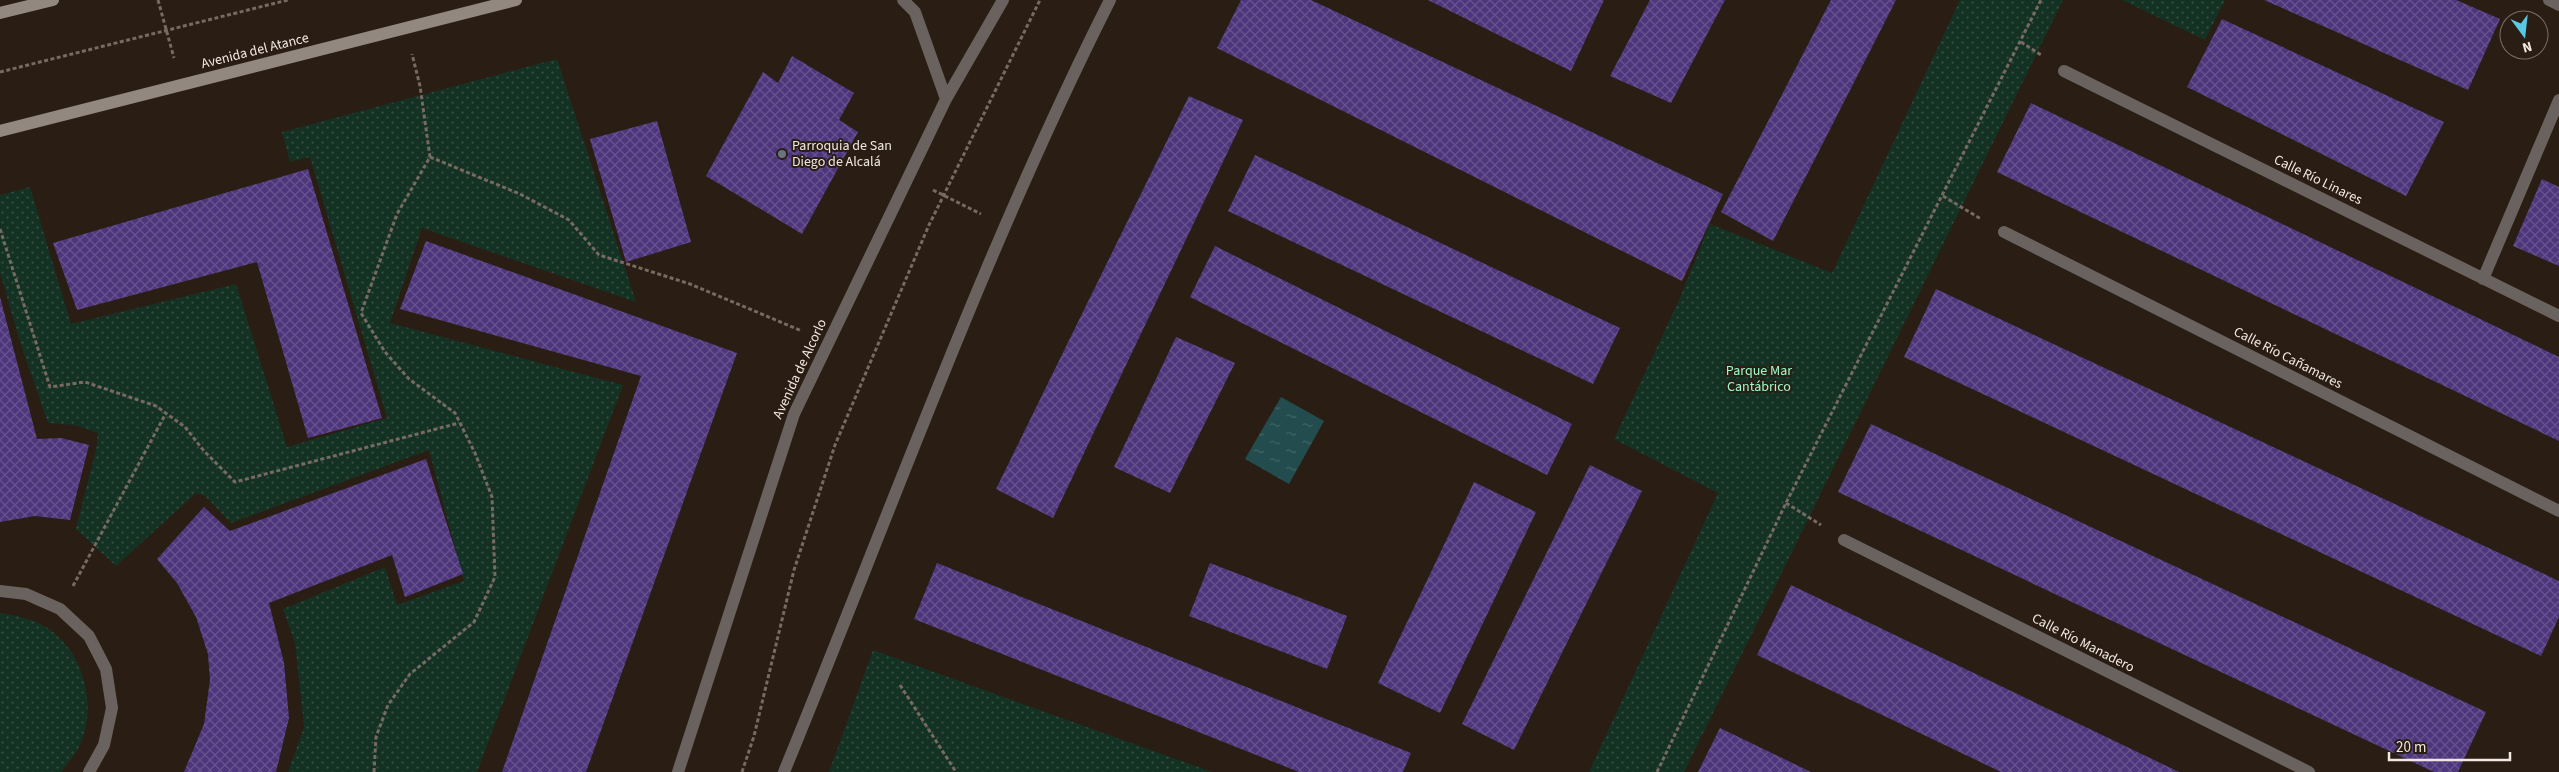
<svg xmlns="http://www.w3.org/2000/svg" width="2559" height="772" font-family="'Source Sans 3',sans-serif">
	<defs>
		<pattern id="park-dots" width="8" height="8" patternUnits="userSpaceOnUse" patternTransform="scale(1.25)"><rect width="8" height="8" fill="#143223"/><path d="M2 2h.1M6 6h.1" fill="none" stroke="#375043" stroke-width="1.8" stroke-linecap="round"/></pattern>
		<pattern id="water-ripples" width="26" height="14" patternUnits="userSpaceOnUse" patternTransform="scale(1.25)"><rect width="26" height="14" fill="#224c4d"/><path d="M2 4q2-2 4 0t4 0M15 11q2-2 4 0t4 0" fill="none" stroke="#436666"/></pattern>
		<pattern id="building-cross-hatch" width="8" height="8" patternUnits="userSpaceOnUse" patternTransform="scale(1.25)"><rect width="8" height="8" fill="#4e367c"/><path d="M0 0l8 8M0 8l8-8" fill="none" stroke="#68538e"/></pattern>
	</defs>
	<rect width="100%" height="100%" fill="#2a1d14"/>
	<path fill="url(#park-dots)" d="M1960,0H2063L1684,772H1589L1718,493L1614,439L1679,300L1710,224L1832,273Z
		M2122,0H2225L2205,40Z
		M557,59L636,302L422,228L390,323L623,385L477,772H288L304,727L295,643L283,609L385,567L397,605L464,581L429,450L231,523L205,496L196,493L116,566L76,529L96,450L98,433L75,425L48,423L21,345L0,273V195L30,187L71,324L236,284L287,447L387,418L310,157L290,162L282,132Z
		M0,613C19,616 38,620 53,632C86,658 97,710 79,747C74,756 67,764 61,772H0Z
		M873,650L1212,772H829Z"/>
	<path fill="url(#water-ripples)" d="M1281,397L1324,421L1289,484L1245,459Z"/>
	<path fill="url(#building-cross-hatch)" d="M1241,0H1311L1723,194L1682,281L1217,48Z
		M1428,0H1604L1571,71Z
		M1650,0H1725L1671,103L1610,76Z
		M1831,0H1896L1773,241L1721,212Z
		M2264,0H2456L2500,19L2468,90Z
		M2222,19L2444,122L2406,196L2187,87Z
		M792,56L854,93L839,120L858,132L802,234L706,176L763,72L778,83Z
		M1189,96L1243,120L1053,518L996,489Z
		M2031,103L2559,357V441L1997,172Z
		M657,121L691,242L626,262L590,139Z
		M1255,155L1620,328L1593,384L1228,211Z
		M308,169L382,418L308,438L257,262L77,310L53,243Z
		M2542,179L2559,187V266L2513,246Z
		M426,241L737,353L586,772H502L641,376L400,309Z
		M1215,246L1572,424L1547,475L1190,297Z
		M1936,289L2559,581V617L2541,656L1904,357Z
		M0,297L37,439L61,438L89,445L70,520L35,516L0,522Z
		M1176,337L1235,363L1170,493L1114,467Z
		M1871,424L2486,712L2458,772H2434L1838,492Z
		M426,459L463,574L405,597L392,555L269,603L284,663L289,718L276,772H184L204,724L210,680L208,654L196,617L177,583L157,559L204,507L230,531Z
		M1590,465L1642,491L1514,750L1462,724Z
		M1474,482L1536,512L1440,713L1378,683Z
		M937,563L1411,753L1403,772H1299L914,619Z
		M1210,563L1347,616L1327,669L1189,616Z
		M1791,585L2179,772H2001L1757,655Z
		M1720,728L1811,772H1698Z"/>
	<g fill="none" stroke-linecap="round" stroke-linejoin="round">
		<path stroke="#766a62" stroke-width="3" stroke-dasharray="4 2.5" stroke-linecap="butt" d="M158,0L174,58
			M2021,42L2041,55
			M0,72L288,0
			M430,157L520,194L569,220L599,255L690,284L802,331
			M933,190L981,214
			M1943,196L1981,219
			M0,229L50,387L85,382L156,406L185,427L204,451L235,482L459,423
			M1786,503L1821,525
			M73,586L166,413
			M900,685L956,772
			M374,772L376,737L388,705L410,674L474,622L495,577L492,497L475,453L455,413L409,379L385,352L361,313L397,214L430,157L420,86L412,54
			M742,772L754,736L794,570L835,445L929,225L1040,0
			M1657,772L1786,503L2041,0"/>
		<path stroke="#69625e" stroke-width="12" d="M2549,0L2559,5
			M2064,71L2559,316
			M2004,232L2559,511
			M2483,279L2559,100
			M1844,540L2309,772
			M0,591L26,594L60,609L89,636L106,669L112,708L104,745L89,772"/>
		<path stroke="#69625e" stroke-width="12" d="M903,0L915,12L946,99
			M678,772L794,414L946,99L1003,0
			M784,772C890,514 984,250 1110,0"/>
		<path stroke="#938880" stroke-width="12" d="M0,13L53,0
			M0,131L516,0"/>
	</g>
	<circle fill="#6b7280" stroke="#2a1d14" stroke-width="2" cx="782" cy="154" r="5"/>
	<g text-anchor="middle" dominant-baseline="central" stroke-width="4" stroke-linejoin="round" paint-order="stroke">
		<g font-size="14" fill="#f1e8e1" stroke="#2a1d14">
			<text transform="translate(255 51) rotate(-14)">Avenida del Atance</text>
			<text transform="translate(2318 180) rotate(26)">Calle Río Linares</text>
			<text transform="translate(2288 358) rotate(27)">Calle Río Cañamares</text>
			<text transform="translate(800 369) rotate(-65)">Avenida de Alcorlo</text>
			<text transform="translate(2083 643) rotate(27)">Calle Río Manadero</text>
		</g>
		<g font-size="14" fill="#f1e8e1" stroke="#2a1d14" text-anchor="start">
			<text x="792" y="146">Parroquia de San<tspan x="792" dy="16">Diego de Alcalá</tspan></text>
		</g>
		<g font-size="14" fill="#9afbc9" stroke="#2a1d14">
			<text x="1759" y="371">Parque Mar<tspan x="1759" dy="16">Cantábrico</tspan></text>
		</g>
	</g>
	<g transform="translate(2524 35) rotate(165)"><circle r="24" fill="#2a1d14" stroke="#7a6e66"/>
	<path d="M0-4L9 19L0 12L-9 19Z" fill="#59c8e5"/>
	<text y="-8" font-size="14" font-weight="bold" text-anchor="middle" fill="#f1e8e1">N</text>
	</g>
	<path d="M2389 752v8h121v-8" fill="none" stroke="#f1e8e1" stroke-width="2.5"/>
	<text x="2396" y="752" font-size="15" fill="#f1e8e1" stroke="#2a1d14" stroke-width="4" paint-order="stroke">20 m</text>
</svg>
